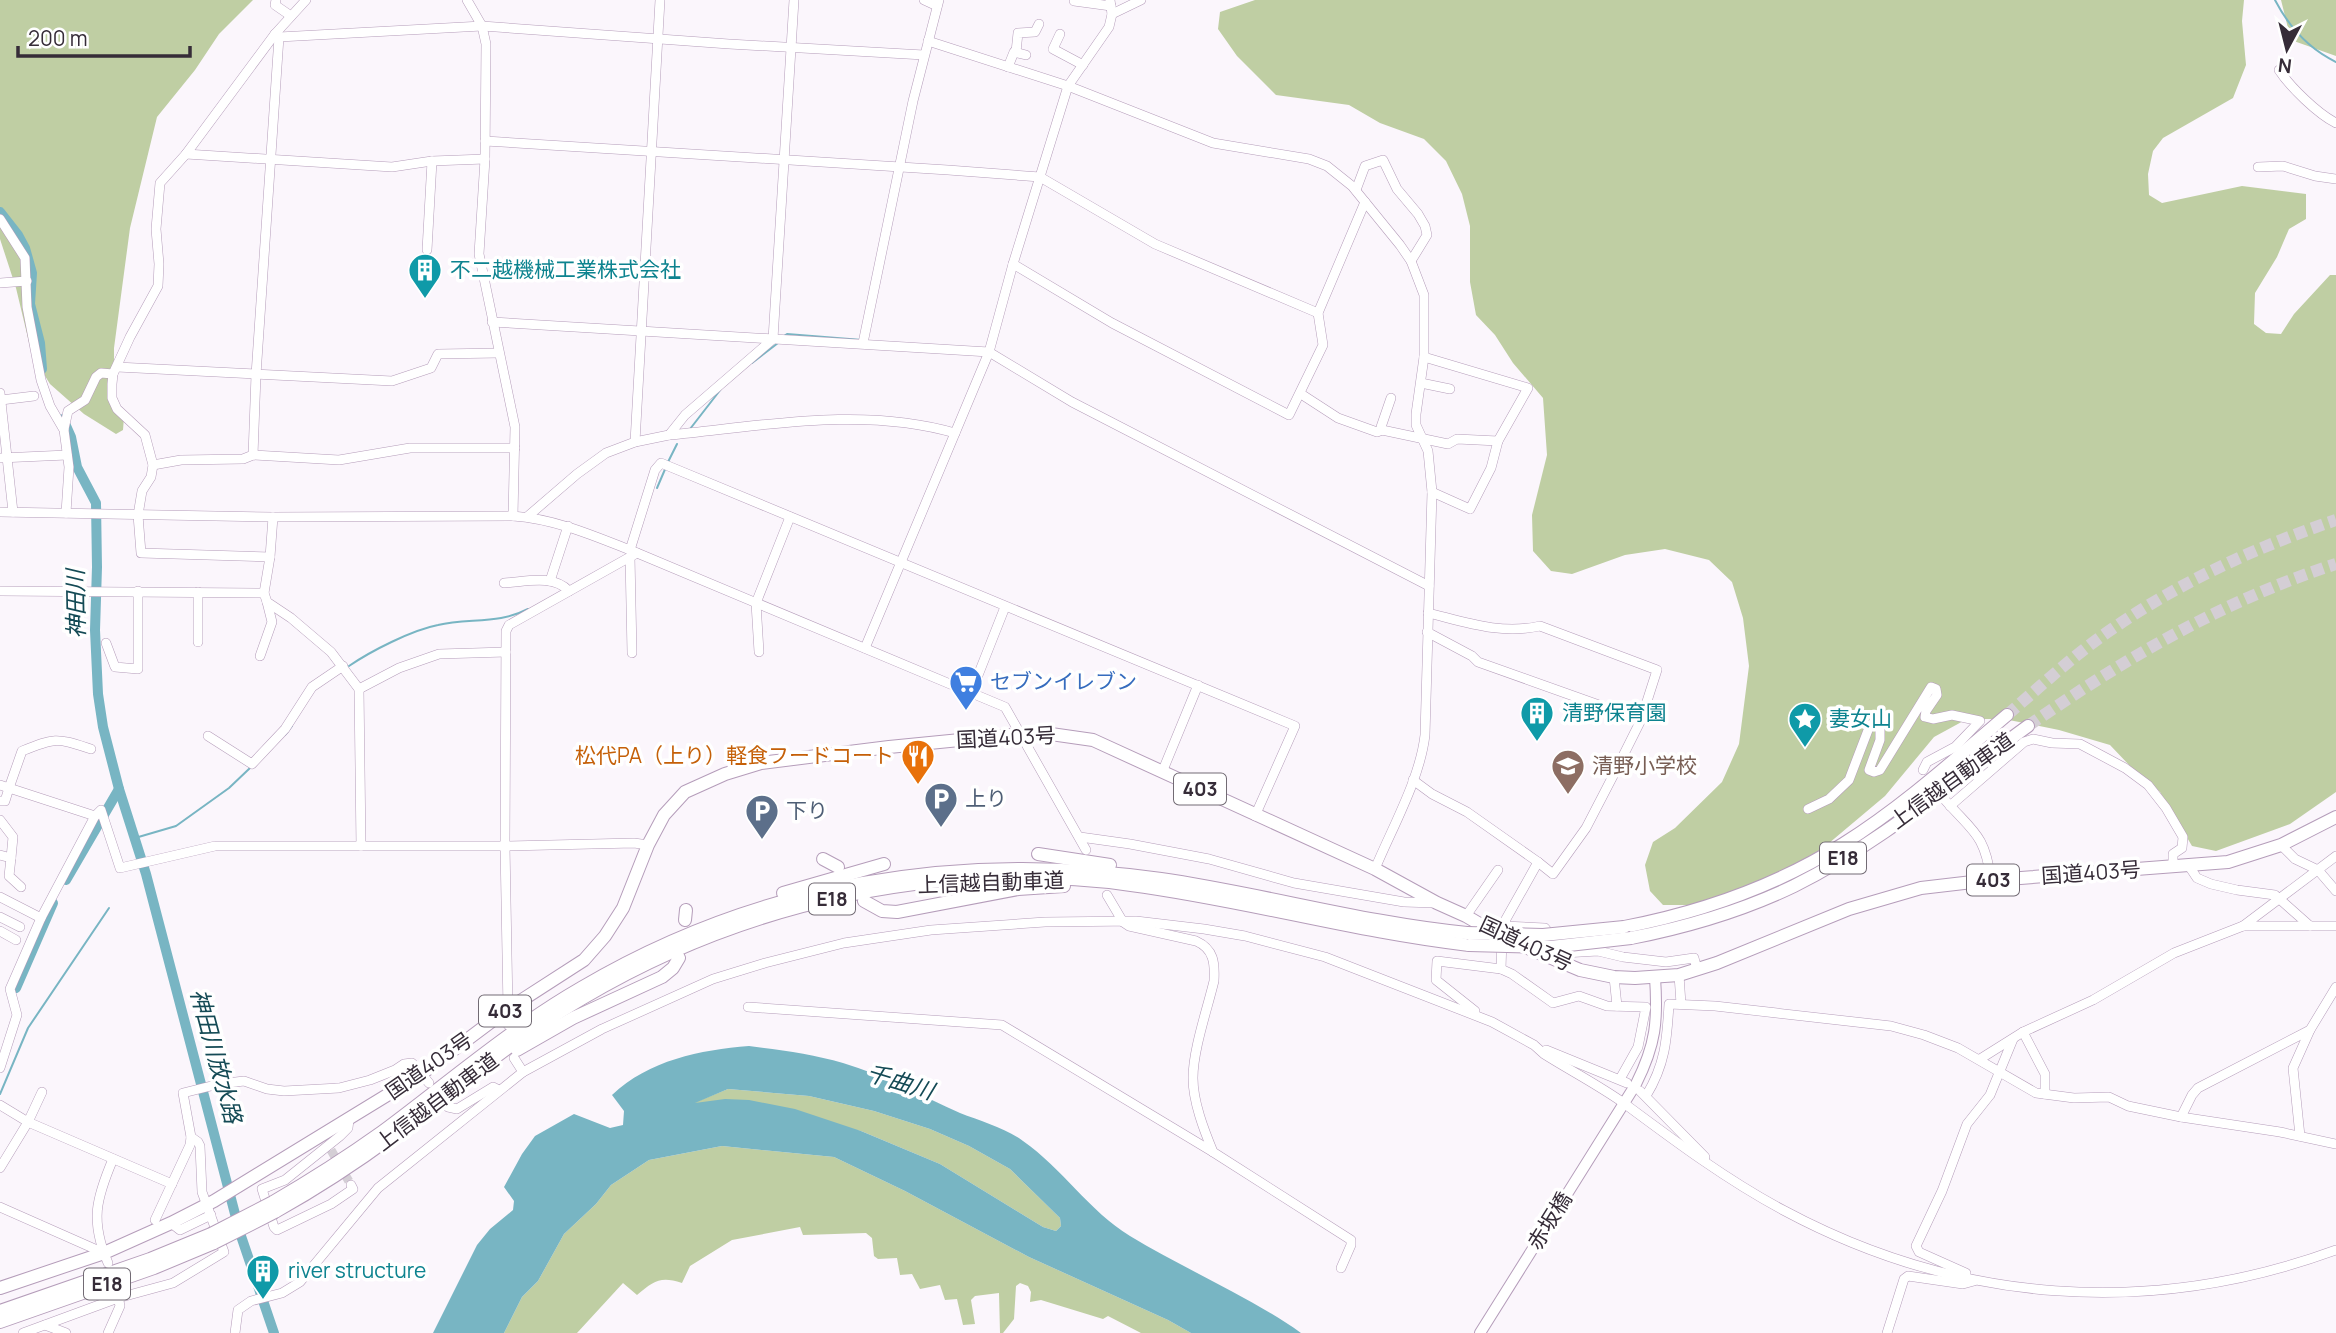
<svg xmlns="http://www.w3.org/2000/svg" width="2336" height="1333" font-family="Manrope,'Noto Sans JP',sans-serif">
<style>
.green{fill:#bfcea3}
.water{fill:#78b5c3;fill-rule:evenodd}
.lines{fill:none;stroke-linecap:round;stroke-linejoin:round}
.stream{stroke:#78b5c3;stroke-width:2}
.river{stroke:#78b5c3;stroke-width:10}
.minor-tunnel{stroke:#d4ced5;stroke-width:9;stroke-dasharray:9 4.5;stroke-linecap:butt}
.highway-tunnel{stroke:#d4ced5;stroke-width:12;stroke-dasharray:12 6;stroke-linecap:butt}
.minor-casing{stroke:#b59dba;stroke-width:10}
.major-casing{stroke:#b59dba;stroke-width:12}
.highway-casing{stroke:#b59dba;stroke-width:14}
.minor{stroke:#fff;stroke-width:9}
.major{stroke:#fff;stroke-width:10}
.highway{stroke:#fff;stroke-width:12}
.highway-bridge-casing{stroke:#b59dba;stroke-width:14;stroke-linecap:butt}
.highway-bridge{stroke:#fff;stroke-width:12}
.labels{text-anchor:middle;stroke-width:7;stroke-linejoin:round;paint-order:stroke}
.shield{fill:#fff;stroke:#726b74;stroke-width:2}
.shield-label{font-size:19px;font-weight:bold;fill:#362c38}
.culture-label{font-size:21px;fill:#0d838f;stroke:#fff;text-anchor:start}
.shop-label{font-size:21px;fill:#366cbe;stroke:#fff;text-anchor:start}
.street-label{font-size:21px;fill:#362c38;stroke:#fff}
.food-label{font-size:21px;fill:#c56008;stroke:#fff;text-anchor:end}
.education-label{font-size:21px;fill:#785e54;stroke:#fff;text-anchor:start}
.service-label{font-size:21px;fill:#4e5e75;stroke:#fff;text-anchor:start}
.water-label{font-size:23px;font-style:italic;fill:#144a55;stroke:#fff}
</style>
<rect width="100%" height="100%" fill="#fbf6fc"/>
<g class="green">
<polygon points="0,0 253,0 219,34 195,70 157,117 130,228 114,348 114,396 124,417 123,430 116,434 84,414 50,384 32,355 16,288 0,239"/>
<polygon points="1255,0 2244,0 2242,21 2246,65 2233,98 2163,138 2153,151 2148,174 2149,195 2162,203 2242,186 2306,194 2306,219 2289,229 2277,257 2255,293 2254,324 2266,333 2281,334 2294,314 2330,275 2336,275 2336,792 2290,824 2216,851 2192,846 2160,792 2130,766 2110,745 2059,730 2004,719 1967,719 1934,737 1885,796 1822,849 1779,873 1735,891 1693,905 1663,905 1650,891 1645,865 1653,842 1675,828 1722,782 1739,744 1749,666 1743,618 1732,582 1709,560 1665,549 1625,555 1572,574 1551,571 1533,551 1532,515 1547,455 1543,398 1513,363 1495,335 1476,315 1470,282 1470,226 1462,194 1446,161 1424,139 1380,123 1349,105 1276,95 1237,56 1218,29 1220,12"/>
<polygon points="2281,0 2336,0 2336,56 2291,40"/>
<polygon points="728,1089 809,1096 874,1111 930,1129 969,1146 1010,1169 1060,1218 1061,1226 1056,1231 1043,1227 940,1164 861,1131 691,1104"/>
<path d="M722,1146L834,1157L905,1191L1029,1257L1168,1320L1191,1333H1141L1108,1316L1103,1319L1041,1300L1030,1302L1031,1292L1028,1286L1020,1283L1016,1286L1014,1319L1003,1333H1000L999,1293L975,1296L971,1300L975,1324L963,1325L957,1299L945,1300L940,1285L920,1289L912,1274L900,1275L897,1258L878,1259L874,1256L872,1238L866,1233L803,1235L800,1227L732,1240L690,1266L682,1283C660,1276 654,1281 637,1295L623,1283L577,1333H504L522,1297L538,1281L564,1234L596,1204L611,1185L649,1160Z"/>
</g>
<path class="water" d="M749,1046C781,1050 813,1054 843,1063C884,1075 922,1096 960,1113C980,1121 1006,1128 1023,1141C1062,1168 1089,1211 1130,1236C1186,1270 1247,1295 1301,1333H1191L1168,1320L1029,1257L905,1191L834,1157L722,1146L649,1160L611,1185L596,1204L564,1234L538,1281L522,1297L504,1333H433L477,1245L490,1229L513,1210L514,1201L504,1187L522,1154L535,1136L574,1114L610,1128L623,1125L624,1111L612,1095C649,1060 700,1050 749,1046ZM728,1089L809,1096L874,1111L930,1129L969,1146L1010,1169L1060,1218L1061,1226L1056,1231L1043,1227L940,1164L861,1131L795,1109L749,1100L725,1099L695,1103Z"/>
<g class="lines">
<g class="stream">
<path d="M2275,0C2289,27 2309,49 2336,62"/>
<polyline points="784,336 787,334 862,340"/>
<polyline points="752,363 778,343"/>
<polyline points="690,429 721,389"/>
<polyline points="668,462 677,444"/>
<polyline points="657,488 666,467"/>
<path d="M349,666C371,651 412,630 438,625C468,618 500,624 528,609"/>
<polyline points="285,735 292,726"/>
<polyline points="135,838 176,826 229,788 250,768"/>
<polyline points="143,878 146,874"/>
<polyline points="0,1094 28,1028 109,908"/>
</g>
<g class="river">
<polyline points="0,212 18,235 25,248 32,273 30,304 40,343 42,369"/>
<polyline points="63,419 71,437 77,467 96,503 97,567 95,630 98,694 103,727 119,789 146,874 240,1233 274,1333"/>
<polyline points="66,880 119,789"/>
<polyline points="16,988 53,903"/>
</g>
<polyline class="minor-tunnel" points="331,1150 351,1185"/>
<g class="highway-tunnel">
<path d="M2007,715C2042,685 2076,653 2115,627C2182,581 2259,546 2336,520"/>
<path d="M2028,726C2124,659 2224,600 2336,564"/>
</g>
<defs>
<g id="minor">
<polyline points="276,0 275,5 291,16"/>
<polyline points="467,0 482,26 486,44 485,159 479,254 515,427 513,516"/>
<polyline points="924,0 937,6"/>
<polyline points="1074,1 1111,6"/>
<polyline points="1112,14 1141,0"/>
<polyline points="275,34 279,37 482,26 729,44 924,55"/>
<polyline points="1060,34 1053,49 1083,65"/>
<path d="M928,41L1068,86L1213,143L1309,159L1327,166L1352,186L1400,245L1411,261L1424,295V357L1416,414V425L1428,451L1432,492L1425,735C1420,779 1392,828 1375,869"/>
<polyline points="1016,52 1018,33 1035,32 1039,24"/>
<polyline points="1008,67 1014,52 1026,55"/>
<path d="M2279,70C2290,87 2318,114 2336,123"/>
<polyline points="485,141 948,170 1040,177 1155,244 1318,313"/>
<polyline points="186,154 392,167 432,161 485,159"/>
<polyline points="2258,167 2283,166 2315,176 2336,179"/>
<polyline points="1356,190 1365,166 1383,160 1397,189 1418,214 1425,226 1427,235 1411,261"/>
<polyline points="0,219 25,258 27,307 41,380 50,406 64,430 69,467 66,513"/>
<polyline points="427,250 432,161"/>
<polyline points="1013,264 1112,323 1289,415 1323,345 1318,313 1365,202"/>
<polyline points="0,283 27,281"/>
<polyline points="492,322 989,352 1072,402 1429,586"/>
<polyline points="863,343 913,101 939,0"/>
<polyline points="1424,357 1528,388 1498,441 1491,468 1470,509 1432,492"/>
<polyline points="117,367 392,381 431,368 438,354 499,353"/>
<polyline points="1421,383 1450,389"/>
<polyline points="0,393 13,512"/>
<polyline points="1301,394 1338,418 1377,432 1382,430 1448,444 1457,439 1498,441"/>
<polyline points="1,400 34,396"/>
<polyline points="64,429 68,411 85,400 96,377 101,373 113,374"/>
<polyline points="1382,430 1381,427 1391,398"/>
<path d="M669,435C762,426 863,406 955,433"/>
<polyline points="635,442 660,0"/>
<polyline points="253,455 256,375 279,37"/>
<polyline points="0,458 67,455"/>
<polyline points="153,465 181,460 243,459 253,455 339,460 410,448 515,448"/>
<path d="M0,512L273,517L513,516C555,519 592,535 630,550L1005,707L1086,850"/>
<polyline points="273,517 270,557 264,593 267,602 291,618 331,652 359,689 361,846"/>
<polyline points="527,517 577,474 606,453 635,442 669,435 685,415 773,339 794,0"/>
<polyline points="630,550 655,470 661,463 1295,726 1255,816"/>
<polyline points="270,557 141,553 138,515 142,491 151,477 153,465 145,435 117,409 112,398 112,384 113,374 130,337 158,286 159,264 156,229 160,183 186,154 275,34 306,0"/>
<polyline points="630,557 632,653"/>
<polyline points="550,581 568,526"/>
<path d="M504,583C525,582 553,574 569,591"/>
<polyline points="0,591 264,593"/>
<path d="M1428,613C1465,622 1501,635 1540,626L1657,670L1641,720L1614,774L1586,828L1553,874L1538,862"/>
<polyline points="1427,632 1472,656 1478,662 1641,720"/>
<polyline points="198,642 198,592"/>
<polyline points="106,643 115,667 138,669 138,591"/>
<polyline points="865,648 989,352 1013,264 1068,86 1109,27 1112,14 1110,0"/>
<polyline points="759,652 756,603 790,517"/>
<polyline points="260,656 272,622 267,602"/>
<polyline points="359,689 399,668 439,654 506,652"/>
<polyline points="971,693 1005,607"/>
<polyline points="208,736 252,764 285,729 312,687 343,666"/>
<polyline points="1163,770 1198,685"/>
<polyline points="1413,780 1432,794 1467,812 1538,862 1506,919 1502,938 1501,969"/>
<path d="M0,785L9,788L22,751C56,737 56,738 91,749"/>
<path d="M1945,800C1973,832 1985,834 1991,880"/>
<polyline points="0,801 5,801 9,788 95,816 101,810 120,868 215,846 505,846 634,843 648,845"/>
<polyline points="1950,806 2024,742 2033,739 2052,743 2080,744 2125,768 2148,785 2166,808 2183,837 2182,848 2173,854 2173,867"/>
<polyline points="1808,809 1829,799 1849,780 1870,725 1875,723 1880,726 1880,740 1869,770 1874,772 1880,770 1931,687 1936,689 1937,695 1926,711 1925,717 1933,719 1952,715 1980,721 1955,747 1927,762 1923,770"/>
<polyline points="0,820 13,837 11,858 0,855"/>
<polyline points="1080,837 1130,844 1209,859 1294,883 1404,902 1435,903"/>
<polyline points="2281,845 2295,859 2318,870 2336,891"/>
<polyline points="11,858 9,876 21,887"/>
<polyline points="2189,866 2197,878 2211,884 2237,890 2275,895 2310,926"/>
<path d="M1107,895L1123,922L1129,926L1196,941C1214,949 1215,963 1214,981C1207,1010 1193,1050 1193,1078C1193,1102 1204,1130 1213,1152L1351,1240V1245L1341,1268"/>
<polyline points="0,897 41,918"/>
<polyline points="1466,916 1498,870"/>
<polyline points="0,917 20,927"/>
<polyline points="1504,926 1545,928 1564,953 1598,951 1623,957 1666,962 1694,958 1697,969"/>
<polyline points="2243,926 2336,926"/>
<polyline points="0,931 16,940"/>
<polyline points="1679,975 1681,1004"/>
<polyline points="1614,977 1617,1006"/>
<polyline points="748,1007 1002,1025 1213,1152"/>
<polyline points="1475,1011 1436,980 1437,961 1501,969 1512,974 1553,1003 1579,996 1607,1006 1646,1007 1638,1047 1620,1079"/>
<polyline points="508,1025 504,1016 508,1009 505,846 506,631 509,625 637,553"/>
<polyline points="2023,1032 2045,1074 2045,1094"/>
<polyline points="1546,1050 1627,1083"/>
<polyline points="514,1058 523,1072"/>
<polyline points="1980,1059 2023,1032 2093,1000 2174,953 2243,926 2336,856"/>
<polyline points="0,1068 17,1015 10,989 41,918 95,816"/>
<polyline points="1640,1091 1705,1157"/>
<path d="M1646,1096C1665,1065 1667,1040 1669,1004L1715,1006L1891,1026L1924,1035L1958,1048L2036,1093L2074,1098L2109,1097L2128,1106L2181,1117L2280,1132L2336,1144"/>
<polyline points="0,1105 28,1122 172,1184"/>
<polyline points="448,1107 457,1109 493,1087 499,1090"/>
<polyline points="2181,1117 2192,1095 2198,1088 2310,1030"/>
<polyline points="349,1120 348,1128 340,1136 285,1180 262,1189 274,1227 277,1230 331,1204 353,1189 351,1185"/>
<polyline points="2300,1136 2293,1068 2310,1030 2336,987"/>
<polyline points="0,1168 28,1122 42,1092"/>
<polyline points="0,1207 104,1253"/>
<polyline points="155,1220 190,1145 191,1137 183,1093 219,1084 244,1081 267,1089 284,1091 339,1088 370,1080 395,1070 404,1064 412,1063 429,1083"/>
<polyline points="171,1223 180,1230 211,1215"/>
<path d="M108,1263C90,1221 96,1199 113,1159"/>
<polyline points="1966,1273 1919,1252 1916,1246 1942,1191 1967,1124 1990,1095 2013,1039"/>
<polyline points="45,1325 66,1333"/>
<polyline points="23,1333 118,1298 173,1283 224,1252 202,1192 200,1146 198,1142 191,1137"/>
<polyline points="108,1333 120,1306 118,1296"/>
<path d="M235,1333L238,1310L251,1301L282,1293L300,1282L378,1188L523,1072L602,1029L713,979L765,963L844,943L931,930L1045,922L1136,921L1204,929L1245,936L1325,957L1492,1022L1534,1045L1544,1054C1571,1071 1600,1086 1625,1104C1676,1142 1727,1180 1783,1210C1958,1304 2150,1318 2336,1250"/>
<polyline points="1887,1333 1904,1279 1908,1276 1963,1284 1974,1281"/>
</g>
<path id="major" d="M1480,1333L1636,1084C1656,1044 1658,1021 1655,977"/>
<g id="highway">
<polyline points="1038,854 1110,865"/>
<polyline points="823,859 838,867"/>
<polyline points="783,893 884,864"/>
<polyline points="864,901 882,911 897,912 1018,889 1064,886"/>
<polyline points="685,920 686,910"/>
<path d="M1624,927C1702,912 1776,886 1843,844C1902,807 1954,760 2007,715"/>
<path d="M1631,938C1687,927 1742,911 1794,886C1879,844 1952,781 2028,726"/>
<polyline points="1523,946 1580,970 1614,977 1635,978 1679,975 1717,963 1849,909 1921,888 1981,881 2228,862 2281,845 2336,817"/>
<polyline points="517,1050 573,1018 662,977 673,968 679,958"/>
<path d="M273,1202C311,1180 347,1157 382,1132C448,1083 510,1029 581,988C759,883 958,850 1161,879C1264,894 1364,923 1467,933"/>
<path d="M275,1212C316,1189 356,1163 394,1135C457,1088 516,1037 583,998C747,901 942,859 1131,885C1245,900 1355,932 1469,945"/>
<polyline points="0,1288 104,1253 171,1223 214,1201 420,1075 508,1009 584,960 605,936 623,908 648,845 664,815 685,792 725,774 761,763 889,747 1020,734 1044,733 1093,740 1375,869 1437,903 1466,916 1500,936"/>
<polyline points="0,1311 150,1259 211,1234"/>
<polyline points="0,1322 154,1268 214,1243"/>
</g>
</defs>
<use href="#minor" class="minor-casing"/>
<use href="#major" class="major-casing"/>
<use href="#highway" class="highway-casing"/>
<use href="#minor" class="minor"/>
<use href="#major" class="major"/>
<use href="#highway" class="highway"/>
<defs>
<g id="highway-bridge">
<polyline points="1467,933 1543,935 1624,927"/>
<polyline points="1469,945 1551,947 1631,938"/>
<polyline points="211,1234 273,1202"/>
<polyline points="214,1243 275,1212"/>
</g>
</defs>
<use href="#highway-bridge" class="highway-bridge-casing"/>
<use href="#highway-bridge" class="highway-bridge"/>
</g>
<defs>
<symbol id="building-pin" viewBox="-11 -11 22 30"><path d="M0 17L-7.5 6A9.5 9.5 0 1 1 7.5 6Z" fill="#0f9aa8" stroke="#fff"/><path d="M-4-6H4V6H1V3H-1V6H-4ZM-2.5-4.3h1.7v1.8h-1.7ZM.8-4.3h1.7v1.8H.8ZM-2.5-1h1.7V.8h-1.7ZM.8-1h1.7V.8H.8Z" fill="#fff"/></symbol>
<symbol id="supermarket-pin" viewBox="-11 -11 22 30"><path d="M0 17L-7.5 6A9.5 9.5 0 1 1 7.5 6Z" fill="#3f7fe0" stroke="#fff"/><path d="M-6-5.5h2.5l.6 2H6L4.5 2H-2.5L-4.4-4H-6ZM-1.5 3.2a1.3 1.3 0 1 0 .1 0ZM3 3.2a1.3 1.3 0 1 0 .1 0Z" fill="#fff"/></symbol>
<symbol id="sight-pin" viewBox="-11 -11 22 30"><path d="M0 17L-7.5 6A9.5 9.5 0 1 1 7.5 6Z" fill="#0f9aa8" stroke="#fff"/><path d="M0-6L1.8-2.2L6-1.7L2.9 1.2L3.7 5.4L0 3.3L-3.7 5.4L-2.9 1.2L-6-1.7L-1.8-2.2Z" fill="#fff"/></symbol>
<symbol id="restaurant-pin" viewBox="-11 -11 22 30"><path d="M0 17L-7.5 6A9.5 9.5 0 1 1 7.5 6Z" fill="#e8710a" stroke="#fff"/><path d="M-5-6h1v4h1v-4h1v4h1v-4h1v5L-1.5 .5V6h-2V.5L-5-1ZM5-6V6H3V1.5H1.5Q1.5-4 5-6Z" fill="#fff"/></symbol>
<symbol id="school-pin" viewBox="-11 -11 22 30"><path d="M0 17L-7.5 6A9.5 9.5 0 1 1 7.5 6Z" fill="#8d6e63" stroke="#fff"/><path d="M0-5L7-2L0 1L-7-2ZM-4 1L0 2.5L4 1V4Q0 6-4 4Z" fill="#fff"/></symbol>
<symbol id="parking-pin" viewBox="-11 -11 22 30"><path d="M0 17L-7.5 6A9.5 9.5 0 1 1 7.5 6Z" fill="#5c6f8a" stroke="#fff"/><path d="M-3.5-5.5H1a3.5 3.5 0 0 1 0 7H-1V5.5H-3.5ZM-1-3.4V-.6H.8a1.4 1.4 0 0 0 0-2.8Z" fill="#fff"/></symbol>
</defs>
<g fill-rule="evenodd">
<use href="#building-pin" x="406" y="251" width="38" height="52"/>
<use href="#supermarket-pin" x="947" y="663" width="38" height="52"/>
<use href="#building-pin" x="1518" y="694" width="38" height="52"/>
<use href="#sight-pin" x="1786" y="700" width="38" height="52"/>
<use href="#restaurant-pin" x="899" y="737" width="38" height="52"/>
<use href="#school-pin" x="1549" y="747" width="38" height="52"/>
<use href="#parking-pin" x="922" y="780" width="38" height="52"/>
<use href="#parking-pin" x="743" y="792" width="38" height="52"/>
<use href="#building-pin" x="244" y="1252" width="38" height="52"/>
</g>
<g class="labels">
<g class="shield">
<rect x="1174" y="773.5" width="52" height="31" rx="5"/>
<rect x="1820" y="842.5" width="46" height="31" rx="5"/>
<rect x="1967" y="864.5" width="52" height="31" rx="5"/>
<rect x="809" y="883.5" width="46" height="31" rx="5"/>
<rect x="479" y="995.5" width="52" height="31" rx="5"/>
<rect x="84" y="1268.5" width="46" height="31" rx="5"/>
</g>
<g class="shield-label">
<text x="1200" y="796">403</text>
<text x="1843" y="865">E18</text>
<text x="1993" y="887">403</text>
<text x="832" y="906">E18</text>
<text x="505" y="1018">403</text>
<text x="107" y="1291">E18</text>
</g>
<g class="culture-label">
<text x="450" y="277">不二越機械工業株式会社</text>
<text x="1562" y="720">清野保育園</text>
<text x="1829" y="726">妻女山</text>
<text x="288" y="1278">river structure</text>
</g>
<g class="shop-label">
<text x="990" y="689">セブンイレブン</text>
</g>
<g class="street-label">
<text transform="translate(1006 738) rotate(-3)" y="7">国道403号</text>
<text transform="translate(1952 781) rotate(-36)" y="7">上信越自動車道</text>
<text transform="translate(2091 873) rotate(-4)" y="7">国道403号</text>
<text transform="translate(991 883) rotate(-2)" y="7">上信越自動車道</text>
<text transform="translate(1526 944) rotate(25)" y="7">国道403号</text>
<text transform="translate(429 1066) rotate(-35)" y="7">国道403号</text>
<text transform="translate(437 1102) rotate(-37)" y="7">上信越自動車道</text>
<text transform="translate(1550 1221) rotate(-58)" y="7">赤坂橋</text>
</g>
<g class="food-label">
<text x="894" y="763">松代PA（上り）軽食フードコート</text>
</g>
<g class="education-label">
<text x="1592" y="773">清野小学校</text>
</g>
<g class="service-label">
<text x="965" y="806">上り</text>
<text x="786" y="818">下り</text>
</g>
<g class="water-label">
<text transform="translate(76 604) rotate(-91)" y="8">神田川</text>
<text transform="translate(216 1056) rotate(75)" y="8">神田川放水路</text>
<text transform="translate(900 1082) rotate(17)" y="8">千曲川</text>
</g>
</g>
<g transform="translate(2287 49) rotate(187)" stroke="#ffffff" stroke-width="5" paint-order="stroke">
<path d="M0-5L12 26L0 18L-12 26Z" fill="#362c38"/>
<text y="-10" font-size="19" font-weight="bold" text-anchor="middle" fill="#362c38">N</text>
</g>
<path d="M18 46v10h172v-10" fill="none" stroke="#362c38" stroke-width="3.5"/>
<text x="28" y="46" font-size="21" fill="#362c38" stroke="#ffffff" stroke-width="5" paint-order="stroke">200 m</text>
</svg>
